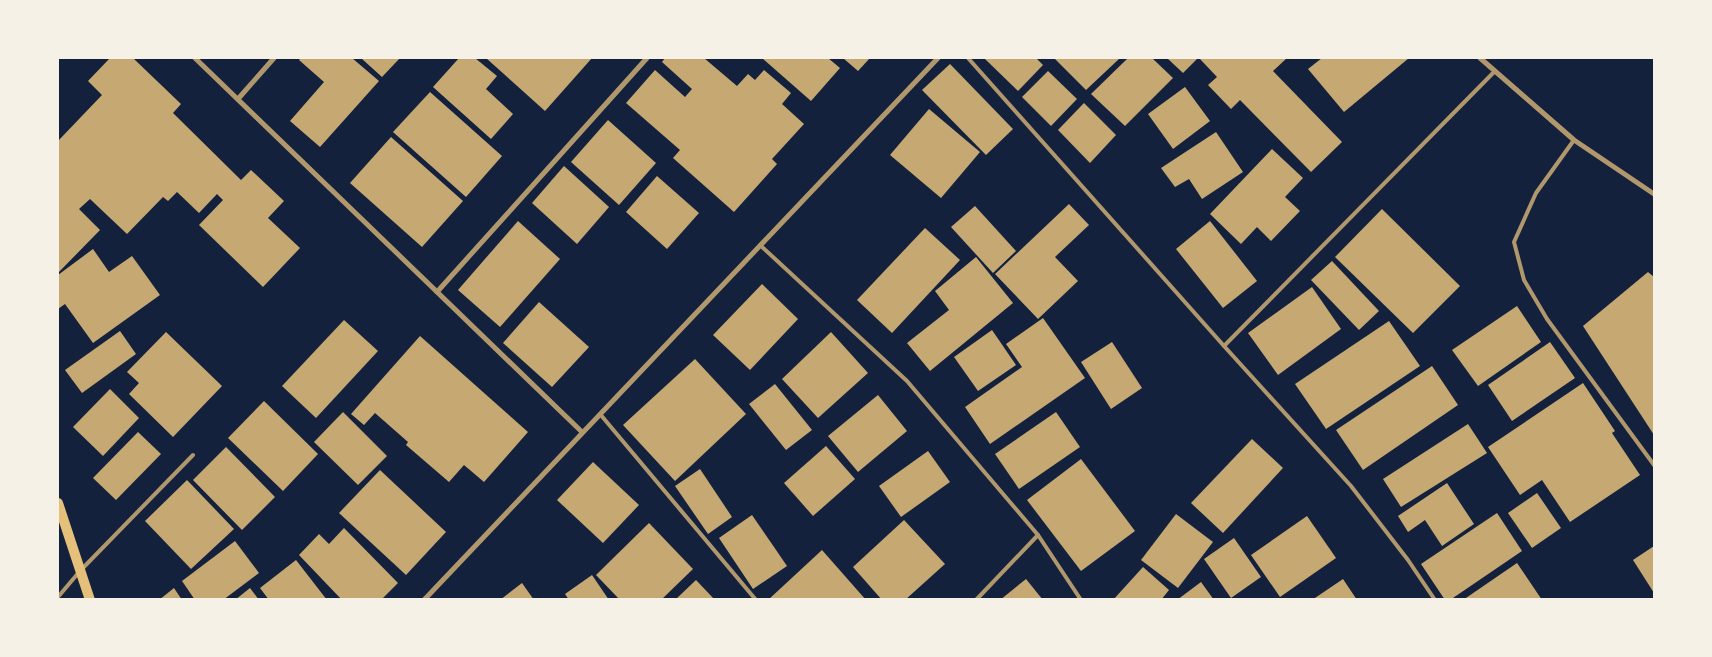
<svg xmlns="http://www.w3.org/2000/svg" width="1712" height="657" font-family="'PT Sans Narrow',sans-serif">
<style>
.building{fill:#c6a872}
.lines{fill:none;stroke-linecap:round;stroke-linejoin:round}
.service{stroke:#b1986c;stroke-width:4}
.minor{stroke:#b1986c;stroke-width:5}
.secondary{stroke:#e5c07b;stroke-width:10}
</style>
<rect width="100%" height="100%" fill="#14213d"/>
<g class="building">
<polygon points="110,58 133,58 181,104 173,113 241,180 251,170 284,201 268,218 300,248 263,287 199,225 223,200 217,194 199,213 177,192 168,201 163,197 127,234 90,199 79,209 100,230 58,273 58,141 102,95 88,81"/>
<polygon points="301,58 352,58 379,81 320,147 290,121 324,82 299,60"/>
<polygon points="361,58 400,58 382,77"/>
<polygon points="459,58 475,58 497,76 486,89 513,114 491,139 433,87"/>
<polygon points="486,58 592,58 545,111"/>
<polygon points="665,58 704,58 737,86 748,74 755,80 764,70 791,93 782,104 804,124 772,159 777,164 734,212 673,158 680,150 626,103 655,70 685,97 692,89 662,62"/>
<polygon points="762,58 828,58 840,68 811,101"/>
<polygon points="843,58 870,58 858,71"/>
<polygon points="984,58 1036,58 1043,65 1018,91"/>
<polygon points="1054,58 1120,58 1086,90"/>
<polygon points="1128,58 1152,58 1173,78 1125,126 1091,94"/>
<polygon points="1167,58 1198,58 1183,73"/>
<polygon points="1202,58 1287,58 1273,71 1342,142 1311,172 1240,100 1231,109 1208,85 1217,77 1200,59"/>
<polygon points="1322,58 1409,58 1344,112 1308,69"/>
<polygon points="950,64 1013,129 986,155 922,90"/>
<polygon points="1048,71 1077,99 1051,126 1022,97"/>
<polygon points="1185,87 1210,121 1173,149 1148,114"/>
<polygon points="430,92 502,156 466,197 393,132"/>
<polygon points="1084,103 1116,135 1090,163 1058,130"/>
<polygon points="929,109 980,152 941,198 890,155"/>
<polygon points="608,120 656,163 619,205 571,162"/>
<polygon points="1216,132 1243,172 1202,199 1189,179 1175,187 1161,168"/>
<polygon points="391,137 463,201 422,247 350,183"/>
<polygon points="1272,149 1303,178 1285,197 1300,211 1271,241 1257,227 1241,244 1210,214"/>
<polygon points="564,166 609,207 577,244 532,203"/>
<polygon points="657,176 699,213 667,249 626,212"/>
<polygon points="1069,204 1089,225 1055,257 1078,281 1038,319 995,274"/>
<polygon points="975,206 1016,251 993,273 951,227"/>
<polygon points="1382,209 1460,286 1413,333 1335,257"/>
<polygon points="518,221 560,259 500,327 458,290"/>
<polygon points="1210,221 1257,281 1223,308 1176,249"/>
<polygon points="925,228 960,260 892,333 857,300"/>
<polygon points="93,249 109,272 132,256 160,295 93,343 65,304 58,309 58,275"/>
<polygon points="976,257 1013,303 930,371 907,343 949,310 935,291"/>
<polygon points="1332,261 1379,311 1359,330 1311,280"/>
<polygon points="1648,272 1654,277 1654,435 1583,326"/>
<polygon points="762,284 798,319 750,370 713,335"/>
<polygon points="1312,287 1341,329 1278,375 1248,333"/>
<polygon points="539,302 589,347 552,387 503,343"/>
<polygon points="1517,306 1541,342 1478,386 1452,350"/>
<polygon points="1043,318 1085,378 990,444 965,407 1022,367 1006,344"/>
<polygon points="344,320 378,351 316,418 282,386"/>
<polygon points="1389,321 1420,366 1326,429 1295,384"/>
<polygon points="992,330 1016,365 978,391 954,357"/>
<polygon points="120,331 136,354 82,393 65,370"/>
<polygon points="166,332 222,386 173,437 129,394 139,383 127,372"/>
<polygon points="831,332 868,373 818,418 782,379"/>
<polygon points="420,336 528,432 484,482 464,465 449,482 406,445 408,442 375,413 364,425 351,414"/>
<polygon points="1112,342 1142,388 1111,409 1081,362"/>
<polygon points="1550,342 1575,378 1512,421 1488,385"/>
<polygon points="695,359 746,414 675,481 623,425"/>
<polygon points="1432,366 1458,405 1363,470 1336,430"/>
<polygon points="1583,383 1615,431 1612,433 1640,475 1570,522 1542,480 1520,495 1488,447"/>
<polygon points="775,384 812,430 786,450 749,404"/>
<polygon points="110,389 139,418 103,456 73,427"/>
<polygon points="878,395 907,431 858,472 828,436"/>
<polygon points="264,401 318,454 283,491 228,438"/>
<polygon points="343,412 387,456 358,485 314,442"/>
<polygon points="1056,412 1080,447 1019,489 995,454"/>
<polygon points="1468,424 1487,453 1401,507 1383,479"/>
<polygon points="138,432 161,454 116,500 93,478"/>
<polygon points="1252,439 1283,468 1223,533 1191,503"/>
<polygon points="826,446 855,479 813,516 784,483"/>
<polygon points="226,447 275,497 242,530 193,480"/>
<polygon points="928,451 950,482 901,517 879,486"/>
<polygon points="1081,459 1135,531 1081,571 1027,500"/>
<polygon points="593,462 639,505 603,543 557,500"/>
<polygon points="700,469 732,517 708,534 675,486"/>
<polygon points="380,470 446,532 406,575 339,513"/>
<polygon points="187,480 234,529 191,569 145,521"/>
<polygon points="1447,483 1474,524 1442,546 1425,520 1408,532 1398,516"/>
<polygon points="1537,493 1561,528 1532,548 1508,513"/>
<polygon points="1497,513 1522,551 1450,600 1445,600 1421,564"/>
<polygon points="1176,514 1213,542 1178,588 1141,560"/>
<polygon points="752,515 787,566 753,589 719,538"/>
<polygon points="1307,516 1336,558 1280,597 1251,555"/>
<polygon points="904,520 945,564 905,600 882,600 853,567"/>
<polygon points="649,523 693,569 661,600 620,600 596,575"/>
<polygon points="344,528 398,583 381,600 342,600 299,555 319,534 329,544"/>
<polygon points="1234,538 1261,577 1231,598 1204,559"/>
<polygon points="235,541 259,573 223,600 195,600 182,581"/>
<polygon points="1654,546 1654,593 1633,560"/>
<polygon points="822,550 866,600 768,600"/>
<polygon points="296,560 327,600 269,600 260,588"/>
<polygon points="1517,563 1542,600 1463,600"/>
<polygon points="1143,567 1169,590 1161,600 1113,600"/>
<polygon points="592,575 609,600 569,600 565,594"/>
<polygon points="1026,579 1043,600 1000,600"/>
<polygon points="1343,579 1357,600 1312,600"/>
<polygon points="696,580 715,600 675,600"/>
<polygon points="1201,582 1214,600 1177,600"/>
<polygon points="522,583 534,600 500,600"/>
<polygon points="174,588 182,600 159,600"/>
<polygon points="250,588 259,600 235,600"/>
</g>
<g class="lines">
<g class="service">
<polyline points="968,58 1224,346 1351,486 1408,560 1435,600"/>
<polyline points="1574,140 1536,193 1514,242 1524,280 1547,319 1654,465"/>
<polyline points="760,245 907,381 1038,535 1081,600"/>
<polyline points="1224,346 1495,71"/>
<polyline points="600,414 756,600"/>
<polyline points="58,597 80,571 193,455"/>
<polyline points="976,600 1038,535"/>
</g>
<g class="minor">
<polyline points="195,58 582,432"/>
<polyline points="1480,58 1574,140 1654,194"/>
<polyline points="238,99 274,58"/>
<polyline points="437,292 647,58"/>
<polyline points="424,600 938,58"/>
</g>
<polyline class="secondary" points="58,503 90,600"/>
</g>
<rect width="1712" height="657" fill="none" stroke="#f6f1e7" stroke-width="118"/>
</svg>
